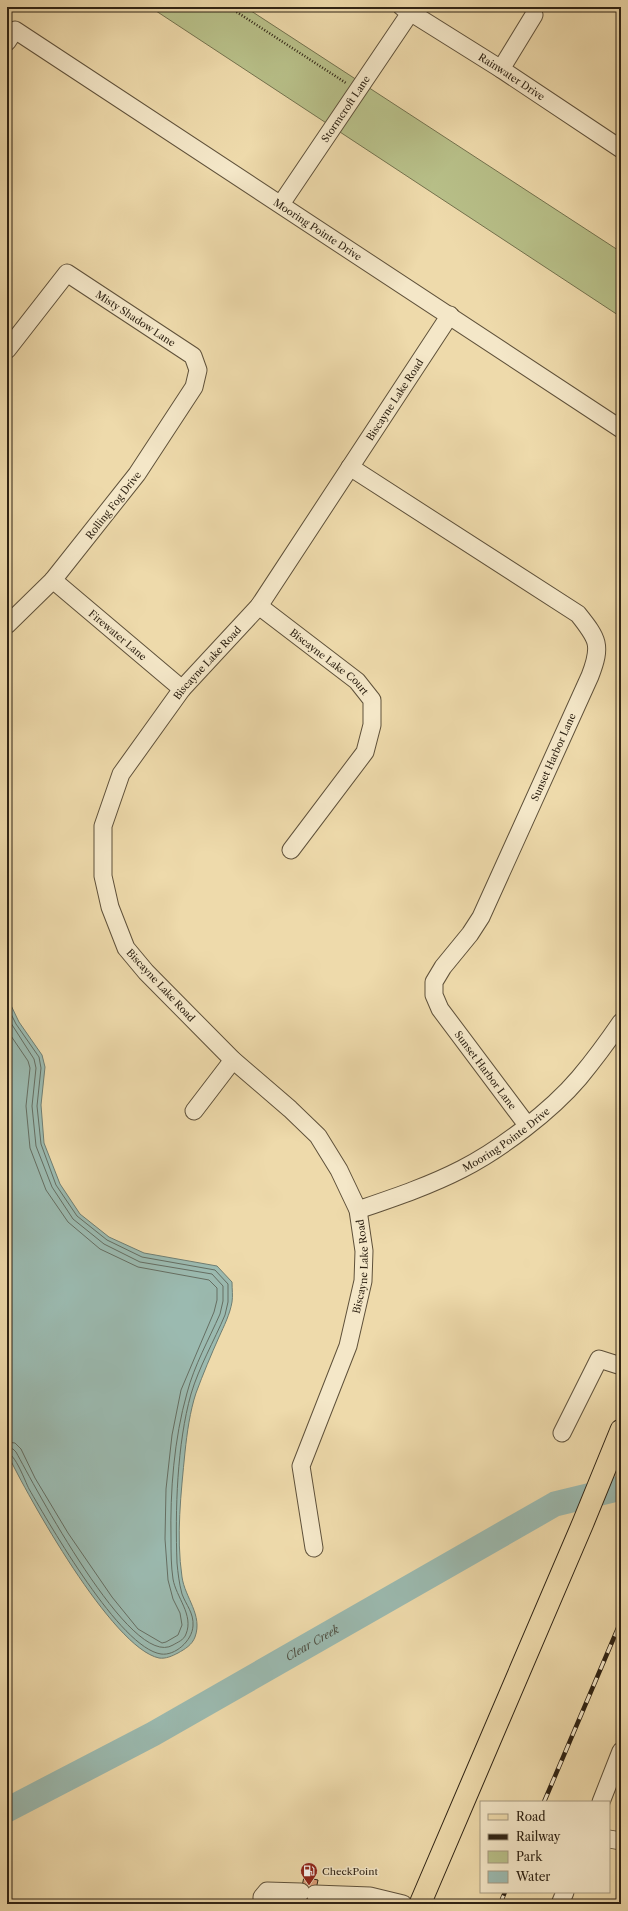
<svg xmlns="http://www.w3.org/2000/svg" width="628" height="1911" font-family="'Libre Caslon Text',serif">
<style>
.green{fill:#b8c089;stroke:#74724e}
.water{fill:#9bbab0;stroke:#707e72}
.lines{fill:none;stroke-linecap:round;stroke-linejoin:round}
.shore{stroke:#656e62;stroke-width:1}
.river{stroke:#9bbab0;stroke-width:25}
.building{fill:#dc9e79;stroke:#2f2314}
.minor-casing{stroke:#5f513a;stroke-width:19}
.major-casing{stroke:#2f2314;stroke-width:23}
.path{stroke:#2f2314;stroke-width:2.5;stroke-dasharray:1 2;stroke-linecap:butt}
.minor{stroke:#f4e7c8;stroke-width:17}
.major{stroke:#eedaab;stroke-width:21}
.rail-casing{stroke:#2f2314;stroke-width:4.5}
.rail{stroke:#f4e7c8;stroke-width:3;stroke-dasharray:9;stroke-linecap:butt}
.labels{text-anchor:middle;stroke-width:3;stroke-linejoin:round;paint-order:stroke}
.street-label{font-size:10px;fill:#2f2314;stroke:#f4e7c8}
.poi-label{font-size:10px;fill:#2f2314;stroke:#f4e7c8;text-anchor:start}
.water-label{font-size:11px;font-style:italic;fill:#4f5043;stroke:#f4e7c8}
</style>
<rect width="100%" height="100%" fill="#eedaab"/>
<filter id="stains"><feTurbulence type="fractalNoise" baseFrequency=".005" numOctaves="4"/><feColorMatrix values="0 0 0 0 .2 0 0 0 0 .09 0 0 0 0 .02 0 0 0 .5 -.17"/></filter>
<radialGradient id="worn" r=".72"><stop offset=".6" stop-color="#630" stop-opacity="0"/><stop offset="1" stop-color="#630" stop-opacity=".3"/></radialGradient>
<polygon class="green" points="150,7 245,7 621,252 621,317"/>
<path class="water" d="M7,997L19,1022L42,1055L45,1067L41,1105L44,1143L60,1184L80,1214L109,1237L144,1253L217,1266L232,1282C232,1289 233,1296 232,1302C230,1314 224,1326 219,1337C211,1355 203,1374 196,1393C190,1411 187,1433 185,1452C181,1493 176,1536 182,1577C185,1598 203,1615 195,1637C192,1645 185,1649 178,1653C172,1656 166,1659 159,1658C112,1648 28,1497 7,1453Z"/>
<g class="lines">
<g class="shore">
<path d="M7,1006L16,1024L39,1057L41,1068L37,1106L41,1144L56,1185L77,1216L107,1240L142,1257L215,1270L228,1284V1302L225,1315C214,1341 199,1367 191,1394C177,1444 175,1510 177,1563C178,1573 179,1583 182,1594C186,1605 194,1613 193,1626C192,1641 175,1656 161,1654C120,1648 50,1525 29,1489C25,1481 15,1453 7,1453"/>
<path d="M7,1017L34,1059L36,1068L32,1106L36,1146L52,1187L73,1219L104,1244L140,1262L212,1274L223,1286V1301L220,1314C209,1339 194,1366 187,1393C174,1439 170,1491 171,1539C171,1552 171,1566 173,1579C176,1597 194,1615 186,1634C184,1640 178,1642 173,1645C131,1671 33,1483 16,1452L13,1449L7,1448"/>
<polyline points="7,1030 28,1061 30,1068 26,1106 30,1148 46,1190 68,1222 100,1249 138,1267 209,1280 217,1288 217,1300 214,1312 181,1390 172,1435 166,1489 165,1539 168,1580 173,1599 180,1613 182,1625 178,1635 166,1642 162,1643 138,1629 112,1597 68,1533 35,1478 21,1449 15,1443 7,1442"/>
</g>
<path class="river" id="s1" d="M7,1810L153,1734L555,1504L621,1488"/>
</g>
<polygon class="building" points="304,1877 318,1880 313,1904 298,1904"/>
<g class="lines">
<defs>
<g id="minor">
<path id="s2" d="M402,7L501,69L621,149"/>
<path id="s3" d="M7,42L15,30L621,429"/>
<polyline points="501,69 534,15"/>
<path id="s4" d="M281,204L410,13"/>
<path id="s5" d="M7,350L67,273L193,356L198,370L194,387L137,474L53,580L7,625"/>
<path id="s6" d="M350,467L578,614C598,639 602,645 590,676L481,917L470,934L443,967L434,982V995L440,1009L527,1125"/>
<path id="s7" d="M53,580L182,689"/>
<path id="s8" d="M259,606L357,681L372,700V725L365,752L291,850"/>
<polyline points="194,1111 233,1060"/>
<path id="s9" d="M358,1210C393,1198 429,1186 462,1169C501,1149 551,1111 579,1078C594,1060 608,1041 621,1022"/>
<polyline points="562,1433 599,1359 621,1366"/>
<path id="s10" d="M314,1548L301,1466L348,1346L363,1281L364,1251L358,1210L339,1170L318,1136L290,1109L233,1060L146,972L126,948L110,907L103,876V826L121,774L182,689L259,606L450,315"/>
<polyline points="601,1802 621,1751"/>
<polyline points="609,1839 621,1841"/>
<polyline points="315,1894 370,1896 403,1904"/>
<polyline points="262,1904 262,1897 267,1891 301,1892"/>
<polyline points="560,1904 565,1892"/>
</g>
<polyline id="major" points="420,1904 583,1523 621,1430"/>
</defs>
<use href="#minor" class="minor-casing"/>
<use href="#major" class="major-casing"/>
<polyline class="path" points="229,7 346,83"/>
<use href="#minor" class="minor"/>
<use href="#major" class="major"/>
<defs>
<g id="rail">
<polyline points="544,1802 621,1621"/>
<polyline points="500,1904 505,1892"/>
</g>
</defs>
<use href="#rail" class="rail-casing"/>
<use href="#rail" class="rail"/>
</g>
<defs>
<symbol id="fuel-pin" viewBox="-11 -11 22 30"><path d="M0 17L-7.5 6A9.5 9.5 0 1 1 7.5 6Z" fill="#8f2418" stroke="#f4e7c8"/><path d="M-5.5-6h7V0h2V4h1.3V-2.5L3-4.5l.8-.8L6-3V5H2.5V1h-1V6h-7ZM-4.2-4.7v3.2H.2V-4.7Z" fill="#fff"/></symbol>
</defs>
<g fill-rule="evenodd">
<use href="#fuel-pin" x="299" y="1861" width="20" height="27"/>
</g>
<g class="labels">
<g class="street-label">
<text dy="4" stroke="none"><textPath href="#s2" startOffset="130">Rainwater Drive</textPath></text>
<text dy="4" stroke="none"><textPath href="#s4" startOffset="115">Stormcroft Lane</textPath></text>
<text dy="4" stroke="none"><textPath href="#s3" startOffset="377">Mooring Pointe Drive</textPath></text>
<text dy="4" stroke="none"><textPath href="#s5" startOffset="180">Misty Shadow Lane</textPath></text>
<text dy="4" stroke="none"><textPath href="#s10" startOffset="1349">Biscayne Lake Road</textPath></text>
<text transform="translate(113 505) rotate(-52)" y="4">Rolling Fog Drive</text>
<text dy="4" stroke="none"><textPath href="#s7" startOffset="85">Firewater Lane</textPath></text>
<text dy="4" stroke="none"><textPath href="#s8" startOffset="90">Biscayne Lake Court</textPath></text>
<text dy="4" stroke="none"><textPath href="#s10" startOffset="1025">Biscayne Lake Road</textPath></text>
<text transform="translate(553 757) rotate(-66)" y="4">Sunset Harbor Lane</text>
<text transform="translate(161 985) rotate(47)" y="4">Biscayne Lake Road</text>
<text dy="4" stroke="none"><textPath href="#s6" startOffset="789">Sunset Harbor Lane</textPath></text>
<text dy="4" stroke="none"><textPath href="#s9" startOffset="165">Mooring Pointe Drive</textPath></text>
<text dy="4" stroke="none"><textPath href="#s10" startOffset="293">Biscayne Lake Road</textPath></text>
</g>
<g class="poi-label">
<text x="322" y="1875">CheckPoint</text>
</g>
<g class="water-label">
<text dy="4" stroke="none"><textPath href="#s1" startOffset="348">Clear Creek</textPath></text>
</g>
</g>
<rect width="628" height="1911" fill="none" stroke="#eedaab" stroke-width="24"/>
<rect x="8" y="8" width="612" height="1895" fill="none" stroke="#2f2314" stroke-width="2"/>
<rect x="12" y="12" width="604" height="1887" fill="none" stroke="#2f2314"/>
<rect x="480" y="1801" width="130" height="92" fill="#f4e7c8" stroke="#a59980"/>
<rect x="488" y="1814" width="20" height="6" fill="#eedaab" stroke="#a59980"/>
<text x="516" y="1821" font-size="12" fill="#2f2314">Road</text>
<rect x="488" y="1834" width="20" height="6" fill="#2f2314" stroke="#a59980"/>
<text x="516" y="1841" font-size="12" fill="#2f2314">Railway</text>
<rect x="488" y="1851" width="20" height="12" fill="#b8c089" stroke="#a59980"/>
<text x="516" y="1861" font-size="12" fill="#2f2314">Park</text>
<rect x="488" y="1871" width="20" height="12" fill="#9bbab0" stroke="#a59980"/>
<text x="516" y="1881" font-size="12" fill="#2f2314">Water</text>
<rect width="100%" height="100%" filter="url(#stains)"/>
<rect width="100%" height="100%" fill="url(#worn)"/>
</svg>
